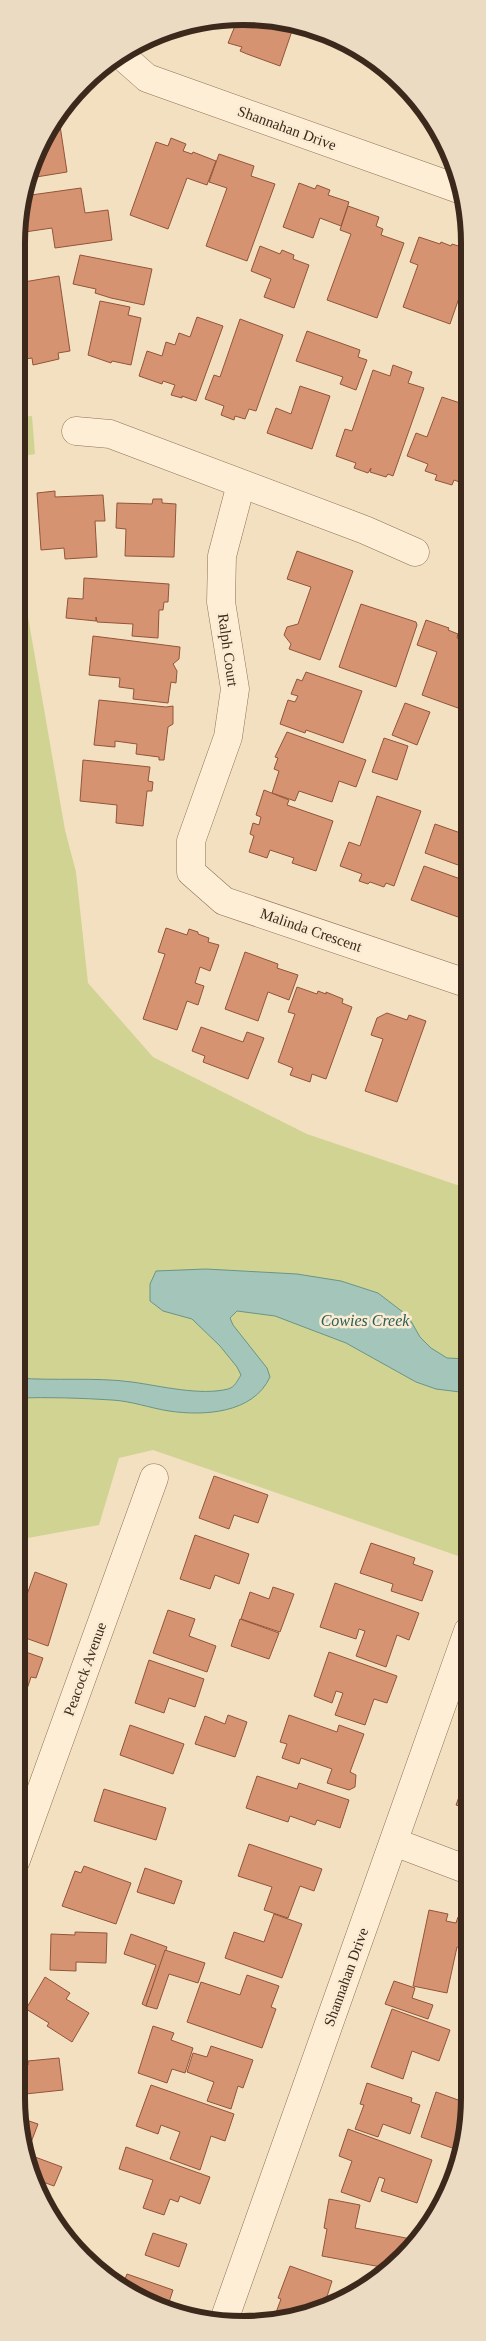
<svg xmlns="http://www.w3.org/2000/svg" width="486" height="2341" font-family="Georgia,serif">
<style>
.park{fill:#d1d393}
.water{fill:#a4c5b9;stroke:#699586}
.building{fill:#d69372;stroke:#925539}
.lines{fill:none;stroke-linecap:round;stroke-linejoin:round}
.street-casing{stroke:#8f7056;stroke-width:29}
.street{stroke:#fdeed5;stroke-width:28}
.labels{text-anchor:middle;stroke-width:5;stroke-linejoin:round;paint-order:stroke}
.street-label{font-size:15px;fill:#3d291c;stroke:#faebd2}
.water-label{font-size:16px;font-style:italic;fill:#295f57;stroke:#faebd2}
.rim{fill:none;stroke:#3d291c;stroke-width:6}
</style>
<rect width="100%" height="100%" fill="#f3e0c1"/>
<g class="park">
<polygon points="32,416 35,454 18,457 18,417"/>
<polygon points="18,559 65,830 76,872 88,983 153,1057 307,1134 469,1189 465,1223 464,1558 153,1450 119,1458 99,1525 17,1540"/>
</g>
<path class="water" d="M206,1269L297,1274L341,1281L378,1293L408,1316L420,1337L431,1348L447,1358L468,1359V1393L436,1389L416,1382L346,1343L275,1316L237,1311L230,1318L233,1325L267,1368L270,1377C253,1414 203,1416 169,1411C150,1408 131,1401 112,1400C81,1398 48,1397 17,1398V1378C55,1381 95,1377 132,1382C161,1386 200,1396 228,1389C235,1387 237,1381 241,1375L237,1367L220,1346L192,1319L163,1311L150,1301V1284L156,1271Z"/>
<g class="building">
<polygon points="272,18 294,25 280,66 247,54 240,51 242,47 228,43 237,21 245,20 261,26 263,19"/>
<polygon points="59,119 67,172 30,178 46,130 55,120"/>
<polygon points="171,138 186,144 183,151 192,154 193,152 216,161 207,185 187,178 168,229 130,215 156,142 168,146"/>
<polygon points="219,154 254,166 251,176 275,184 247,261 206,246 227,188 209,182"/>
<polygon points="299,183 315,189 317,185 330,190 328,195 349,202 341,226 320,218 313,238 283,227"/>
<polygon points="81,188 85,213 108,210 112,240 55,248 52,228 18,233 18,214 24,196"/>
<polygon points="348,206 379,217 376,226 383,229 381,235 404,243 377,318 327,300 351,234 340,230"/>
<polygon points="419,237 440,244 441,242 451,246 452,244 465,248 464,250 469,252 469,269 450,324 403,307 418,265 410,262"/>
<polygon points="260,246 280,254 282,250 294,255 293,259 309,265 294,308 264,297 271,279 251,271"/>
<polygon points="80,255 152,269 144,305 111,298 95,293 96,289 73,284"/>
<polygon points="59,276 70,351 58,353 59,359 33,365 32,358 18,360 18,332 21,332 18,314 18,283"/>
<polygon points="100,301 130,307 128,315 141,318 131,365 112,361 111,363 88,355"/>
<polygon points="197,317 223,326 196,401 182,396 182,398 171,395 175,385 163,381 162,384 139,376 147,351 162,356 166,342 175,345 179,333 190,337"/>
<polygon points="240,319 283,335 256,411 249,409 245,419 235,416 234,420 221,415 224,406 205,399 214,375 220,377"/>
<polygon points="307,331 360,350 358,357 367,360 356,390 340,384 343,377 296,361"/>
<polygon points="393,365 412,372 408,383 424,388 393,476 388,474 386,477 370,472 371,468 368,473 354,468 356,463 336,456 345,429 352,431 373,370 390,376"/>
<polygon points="300,386 330,396 312,449 267,433 276,408 291,414"/>
<polygon points="442,397 469,406 469,472 465,484 454,480 452,485 435,480 437,475 425,471 428,464 407,456 416,433 427,437"/>
<polygon points="55,491 55,497 103,495 105,521 95,521 97,557 65,559 64,548 41,550 37,493"/>
<polygon points="153,499 162,499 162,503 176,504 174,557 125,556 126,529 116,528 117,503 152,504"/>
<polygon points="297,551 353,571 320,660 289,649 291,644 284,635 287,627 298,624 311,587 287,579"/>
<polygon points="84,578 169,584 168,602 164,602 163,610 159,610 158,638 132,636 133,624 97,622 96,617 96,621 66,618 68,598 83,599"/>
<polygon points="361,604 416,622 417,625 396,687 339,667"/>
<polygon points="426,620 449,628 448,630 458,634 457,638 469,642 469,677 458,708 422,695 437,652 417,645"/>
<polygon points="93,636 180,647 179,659 173,664 177,671 176,683 171,682 168,703 133,699 134,689 119,687 120,678 89,675"/>
<polygon points="306,672 362,691 343,743 306,730 305,733 280,724 288,700 295,702 298,696 291,694 297,679 302,681"/>
<polygon points="99,700 166,707 173,706 173,724 168,727 164,760 159,760 159,757 136,754 137,744 115,741 115,747 94,745"/>
<polygon points="405,703 430,712 417,745 392,735"/>
<polygon points="287,732 366,760 356,787 339,781 332,802 299,791 295,801 272,793 279,771 274,769 278,758 275,757"/>
<polygon points="384,738 408,746 397,780 372,772"/>
<polygon points="83,760 150,767 148,781 153,782 152,791 147,791 143,826 116,823 117,805 80,801"/>
<polygon points="264,790 289,800 287,805 333,821 316,871 292,863 294,858 270,850 267,858 249,852 254,836 250,834 253,823 259,825 261,817 256,815"/>
<polygon points="377,796 421,811 394,886 386,883 384,887 370,882 368,884 359,881 362,874 340,866 349,842 360,846"/>
<polygon points="435,824 469,836 469,869 425,853"/>
<polygon points="424,866 469,882 469,921 411,900"/>
<polygon points="166,928 187,935 189,929 198,932 198,934 209,938 208,942 219,945 210,971 200,967 195,983 204,986 198,1005 187,1001 177,1030 143,1019 165,954 158,952"/>
<polygon points="245,952 278,964 277,968 298,975 289,1000 268,992 258,1021 225,1009"/>
<polygon points="297,987 317,994 318,991 326,994 326,992 343,999 342,1003 352,1007 326,1079 312,1074 310,1082 290,1075 293,1068 278,1062 295,1014 288,1012"/>
<polygon points="387,1013 407,1020 409,1015 426,1021 397,1102 365,1091 383,1039 371,1035 377,1018"/>
<polygon points="201,1027 243,1042 247,1032 264,1038 248,1079 203,1062 205,1056 192,1051"/>
<polygon points="214,1476 268,1495 258,1523 234,1515 229,1529 199,1518"/>
<polygon points="195,1535 249,1554 239,1584 215,1575 210,1589 180,1579"/>
<polygon points="371,1543 415,1558 413,1564 433,1571 422,1601 391,1591 393,1584 360,1573"/>
<polygon points="35,1572 67,1584 48,1646 17,1635 17,1623"/>
<polygon points="335,1583 419,1613 409,1640 397,1635 386,1667 356,1656 365,1631 359,1629 356,1639 320,1627"/>
<polygon points="273,1587 294,1594 280,1632 241,1619 250,1592 269,1599"/>
<polygon points="168,1610 195,1619 189,1636 216,1646 207,1672 153,1653"/>
<polygon points="240,1619 279,1633 269,1659 231,1646"/>
<polygon points="17,1649 43,1658 36,1678 31,1677 27,1689 21,1687 17,1699"/>
<polygon points="329,1652 397,1676 387,1703 374,1699 365,1725 335,1715 343,1693 336,1691 332,1703 314,1696"/>
<polygon points="149,1660 204,1679 195,1707 169,1698 164,1713 135,1703"/>
<polygon points="228,1715 247,1722 235,1757 195,1744 205,1716 225,1724"/>
<polygon points="289,1715 337,1732 339,1725 364,1734 350,1772 356,1775 355,1787 349,1790 327,1783 332,1769 301,1758 299,1764 282,1758 287,1744 280,1742"/>
<polygon points="130,1725 184,1744 173,1774 120,1755"/>
<polygon points="468,1773 468,1809 456,1805"/>
<polygon points="257,1776 297,1789 299,1783 349,1800 340,1828 317,1820 315,1825 290,1816 288,1822 246,1808"/>
<polygon points="104,1789 166,1808 156,1840 94,1821"/>
<polygon points="249,1844 322,1869 314,1891 300,1886 288,1918 264,1910 272,1887 238,1876"/>
<polygon points="84,1866 131,1883 116,1924 62,1906 75,1871 81,1873"/>
<polygon points="145,1868 182,1881 174,1904 137,1892"/>
<polygon points="429,1910 448,1914 446,1921 456,1923 458,1917 468,1919 468,1949 457,1947 447,1993 413,1986"/>
<polygon points="274,1914 302,1924 282,1978 225,1958 234,1932 264,1942"/>
<polygon points="75,1932 107,1933 106,1963 76,1962 76,1971 50,1970 51,1934 75,1935"/>
<polygon points="131,1934 167,1947 146,2006 142,2004 156,1965 124,1954"/>
<polygon points="165,1950 205,1963 198,1983 169,1974 157,2009 146,2006"/>
<polygon points="247,1975 279,1986 271,2007 276,2009 262,2048 187,2022 201,1982 240,1995"/>
<polygon points="45,1977 70,1993 66,1999 89,2013 72,2042 47,2026 49,2023 26,2009"/>
<polygon points="394,1981 415,1988 412,1998 433,2005 428,2019 385,2004"/>
<polygon points="392,2009 450,2030 439,2061 412,2051 403,2079 371,2067"/>
<polygon points="153,2026 174,2033 171,2040 193,2048 185,2073 172,2069 167,2083 138,2073"/>
<polygon points="211,2046 253,2060 243,2088 238,2086 231,2109 207,2101 214,2082 187,2072 193,2053 207,2057"/>
<polygon points="59,2058 63,2090 16,2095 16,2067 28,2065 28,2061"/>
<polygon points="367,2083 412,2098 411,2102 420,2105 410,2134 383,2124 378,2137 355,2129 364,2105 360,2104"/>
<polygon points="151,2085 234,2114 225,2141 211,2136 200,2170 170,2159 180,2132 161,2125 158,2134 136,2126"/>
<polygon points="436,2092 461,2101 460,2105 468,2108 468,2127 461,2151 421,2137"/>
<polygon points="20,2118 38,2124 27,2153"/>
<polygon points="348,2129 432,2160 417,2203 381,2191 385,2179 379,2177 370,2202 341,2192 352,2161 339,2156"/>
<polygon points="126,2147 210,2177 200,2204 180,2196 178,2202 170,2199 164,2215 143,2208 153,2180 119,2169"/>
<polygon points="27,2154 62,2167 54,2186 32,2178"/>
<polygon points="329,2199 360,2205 355,2228 411,2239 410,2246 392,2269 322,2256 327,2229 324,2228"/>
<polygon points="153,2233 187,2244 179,2267 145,2255"/>
<polygon points="290,2266 332,2281 323,2309 316,2313 274,2318 281,2299 278,2298"/>
<polygon points="96,2268 120,2276 118,2283"/>
<polygon points="127,2274 173,2290 167,2308 143,2301 122,2287"/>
</g>
<g class="lines">
<defs>
<g id="street">
<polyline points="121,55 147,78 459,189"/>
<polyline points="76,431 110,434 365,530 415,552"/>
<polyline points="241,484 222,556 221,602 235,689 228,737 191,841 191,872 224,901 469,984"/>
<polyline points="394,1842 468,1870"/>
<polyline points="16,1860 154,1478"/>
<polyline points="223,2323 468,1631"/>
</g>
</defs>
<use href="#street" class="street-casing"/>
<use href="#street" class="street"/>
</g>
<g class="labels">
<g class="street-label">
<text transform="translate(287 128) rotate(20)" y="5">Shannahan Drive</text>
<text transform="translate(228 650) rotate(82)" y="5">Ralph Court</text>
<text transform="translate(311 930) rotate(19)" y="5">Malinda Crescent</text>
<text transform="translate(85 1669) rotate(-70)" y="5">Peacock Avenue</text>
<text transform="translate(346 1977) rotate(-70)" y="5">Shannahan Drive</text>
</g>
<g class="water-label">
<text x="365" y="1326">Cowies Creek</text>
</g>
</g>
<path d="M0 0H486V2341H0ZM243 25H243A218 218 0 0 1 461 243V2098A218 218 0 0 1 243 2316H243A218 218 0 0 1 25 2098V243A218 218 0 0 1 243 25Z" fill="#ebdbc3" fill-rule="evenodd"/>
<path class="rim" d="M243 25H243A218 218 0 0 1 461 243V2098A218 218 0 0 1 243 2316H243A218 218 0 0 1 25 2098V243A218 218 0 0 1 243 25Z"/>
</svg>
